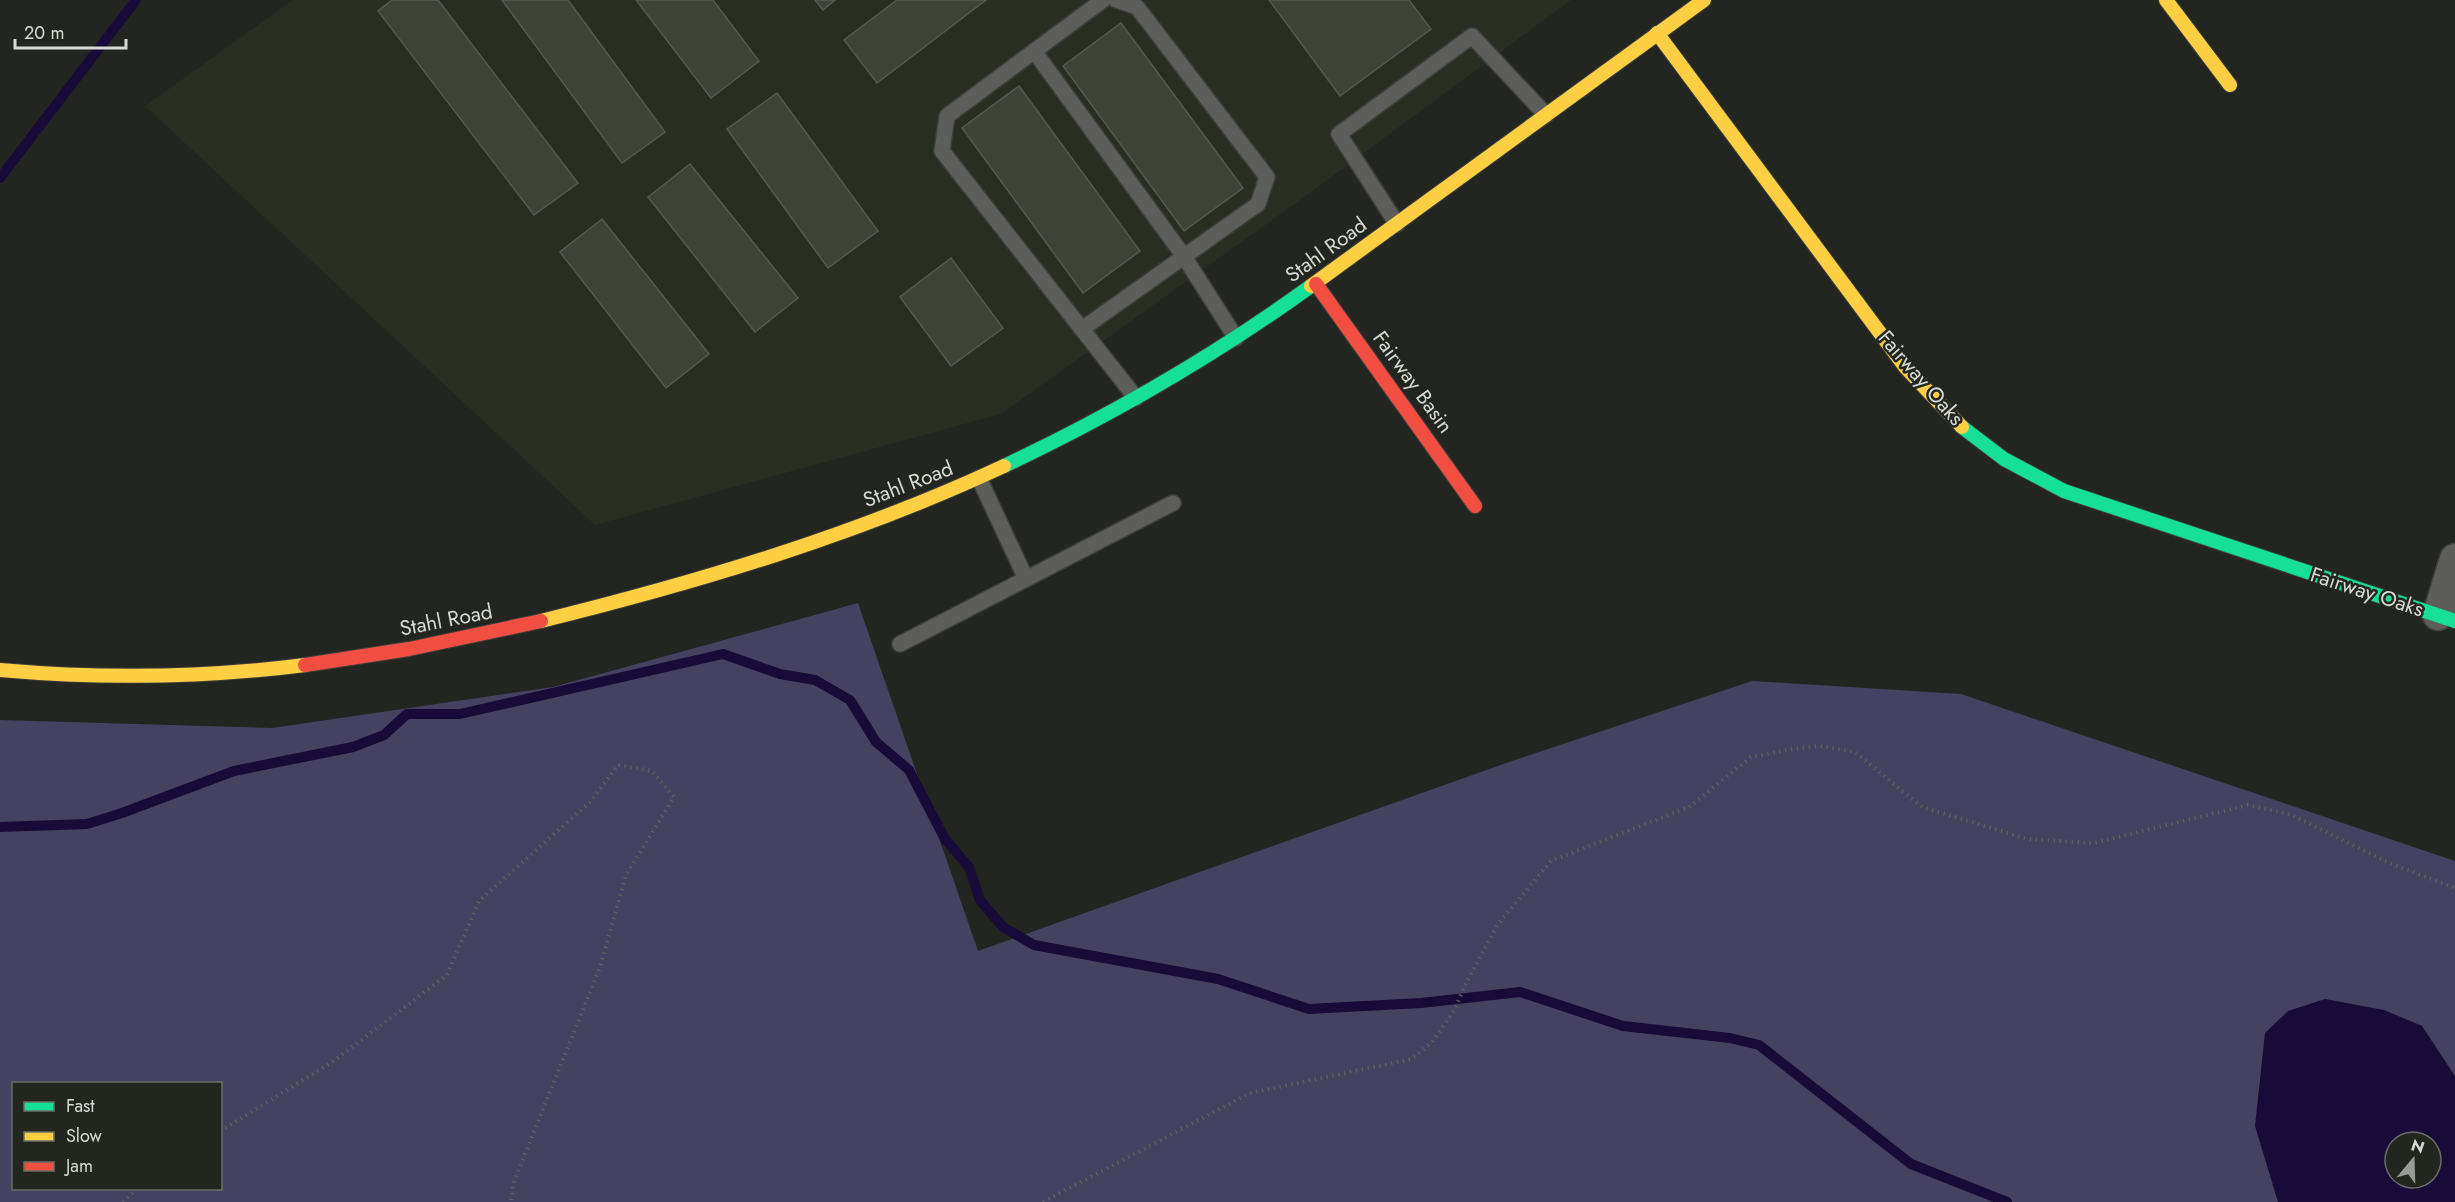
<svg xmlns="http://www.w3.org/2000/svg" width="2455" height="1202" font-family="Jost,sans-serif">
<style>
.built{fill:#282e22}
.green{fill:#454160;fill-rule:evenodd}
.water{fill:#190b39;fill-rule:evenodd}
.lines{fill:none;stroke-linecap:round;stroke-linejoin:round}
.stream{stroke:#190b39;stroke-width:10}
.building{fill:#3d4336;stroke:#575855;stroke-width:1.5}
.lane-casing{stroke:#3d3f3b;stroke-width:18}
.street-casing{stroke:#3d3f3b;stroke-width:33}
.fast-casing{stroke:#3d3f3b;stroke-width:16}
.slow-casing{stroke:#3d3f3b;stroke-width:16}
.jam-casing{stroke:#3d3f3b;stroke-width:16}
.path{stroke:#5e605c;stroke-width:4;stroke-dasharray:1.5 4.5;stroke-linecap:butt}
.lane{stroke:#5d5e5c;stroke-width:15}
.street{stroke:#5d5e5c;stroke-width:30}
.fast{stroke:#16e098;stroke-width:14}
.slow{stroke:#ffcf43;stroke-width:14}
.jam{stroke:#f24e42;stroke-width:14}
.labels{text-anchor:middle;stroke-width:5;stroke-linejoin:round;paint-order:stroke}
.street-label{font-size:21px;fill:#d7d9d5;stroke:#23261f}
</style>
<rect width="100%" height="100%" fill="#232520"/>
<polygon class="built" points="293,0 1571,0 1303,198 1001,414 595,525 145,106"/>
<path class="green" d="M858,603L978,951L1509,762L1752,681L1961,694L2455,861V1202H0V720L272,728L553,687ZM14,1084H220V1188H14ZM2395,1142H2431V1178H2395Z"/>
<path class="water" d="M2325,999L2384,1010L2422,1026L2455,1076V1202H2278L2255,1126L2265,1033L2288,1011ZM2395,1142H2431V1178H2395Z"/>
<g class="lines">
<g class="stream">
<polyline points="0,178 136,0"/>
<polyline points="0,827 87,824 122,813 234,771 353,747 384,735 407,714 460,714 723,654 780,674 815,680 850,700 876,742 909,770 945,839 969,867 980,900 1003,927 1034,945 1218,979 1309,1009 1421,1003 1520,992 1623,1026 1730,1038 1759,1045 1911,1164 2007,1202"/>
</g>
</g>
<g class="building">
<polygon points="392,0 438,0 578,183 534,215 378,11"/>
<polygon points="502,0 568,0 665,132 622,163"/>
<polygon points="636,0 713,0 759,61 711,98"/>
<polygon points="815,0 835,0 823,10"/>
<polygon points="897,0 986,0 877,83 844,40"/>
<polygon points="1269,0 1409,0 1431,29 1340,96"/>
<polygon points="1121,23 1243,188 1184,231 1063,66"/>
<polygon points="1019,86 1140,251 1083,293 962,128"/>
<polygon points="777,93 878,231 828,268 727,129"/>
<polygon points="690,164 798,298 755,332 648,197"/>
<polygon points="602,219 709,354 666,388 560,252"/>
<polygon points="951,258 1003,328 951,366 900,297"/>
</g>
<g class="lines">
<defs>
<g id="lane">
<polyline points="1103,0 947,116 942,151 1136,398"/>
<polyline points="1034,51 1183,255 1236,338"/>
<polyline points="1397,224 1339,134 1472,36 1546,115"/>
<polyline points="1082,329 1258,204 1267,177 1137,7 1116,0"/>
<polyline points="979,478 1026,579"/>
<polyline points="900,644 1173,503"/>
</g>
<polyline id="street" points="2438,615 2455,559"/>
<g id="fast">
<polyline points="1962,427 2004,459 2064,491 2455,621"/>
<path d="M1004,466C1112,415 1214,356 1311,286"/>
</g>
<g id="slow">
<polyline points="2166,0 2230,85"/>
<polyline points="1657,33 1906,368 1962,427"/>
<polyline points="1311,286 1704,0"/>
<path d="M541,621C699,582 856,535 1004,466"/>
<path d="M0,670C102,679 203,678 305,665"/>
</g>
<g id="jam">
<polyline points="1316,284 1475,506"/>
<polyline points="305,665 409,649 541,621"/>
</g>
</defs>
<use href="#lane" class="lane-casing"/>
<use href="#street" class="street-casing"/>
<use href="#fast" class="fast-casing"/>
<use href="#slow" class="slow-casing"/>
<use href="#jam" class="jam-casing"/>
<g class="path">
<polyline points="220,1131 331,1063 447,975 479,901 590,802 618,765 652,771 674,797 626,875 600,967 513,1184 511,1202"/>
<polyline points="123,1202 138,1188"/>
<polyline points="1043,1202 1250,1093 1412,1059 1432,1042 1454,1011 1465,985 1498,924 1551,861 1689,807 1751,757 1799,748 1820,746 1855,752 1922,807 2027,839 2094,843 2248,805 2292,815 2387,862 2455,888"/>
</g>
<use href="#lane" class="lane"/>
<use href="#street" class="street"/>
<use href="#fast" class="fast"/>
<use href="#slow" class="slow"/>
<use href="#jam" class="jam"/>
</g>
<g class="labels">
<g class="street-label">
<text transform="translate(1326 250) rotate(-36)" y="7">Stahl Road</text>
<text transform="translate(1921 378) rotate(49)" y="7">Fairway Oaks</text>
<text transform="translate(1413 382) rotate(54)" y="7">Fairway Basin</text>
<text transform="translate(908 484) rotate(-21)" y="7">Stahl Road</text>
<text transform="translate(2367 592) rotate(18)" y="7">Fairway Oaks</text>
<text transform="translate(446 620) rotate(-11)" y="7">Stahl Road</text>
</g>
</g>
<rect x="12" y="1082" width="210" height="108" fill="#23261f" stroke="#6b6e68" stroke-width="1.5"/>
<rect x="24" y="1102" width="30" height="9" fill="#16e098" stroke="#6b6e68" stroke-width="1.5"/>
<text x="66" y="1112" font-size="18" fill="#d7d9d5">Fast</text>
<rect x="24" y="1132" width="30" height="9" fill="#ffcf43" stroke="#6b6e68" stroke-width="1.5"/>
<text x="66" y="1142" font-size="18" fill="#d7d9d5">Slow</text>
<rect x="24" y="1162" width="30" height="9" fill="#f24e42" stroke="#6b6e68" stroke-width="1.5"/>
<text x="66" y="1172" font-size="18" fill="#d7d9d5">Jam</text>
<g transform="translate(2413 1160) rotate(19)"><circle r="28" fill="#23261f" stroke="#6b6e68" stroke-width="1.5"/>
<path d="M0-4.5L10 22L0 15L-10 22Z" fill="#989a96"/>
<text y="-9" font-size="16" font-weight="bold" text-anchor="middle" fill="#d7d9d5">N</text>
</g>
<path d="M15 39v9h111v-9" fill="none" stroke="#d7d9d5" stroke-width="3"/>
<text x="24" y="39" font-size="18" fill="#d7d9d5" stroke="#23261f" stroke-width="4.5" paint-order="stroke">20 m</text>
</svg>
